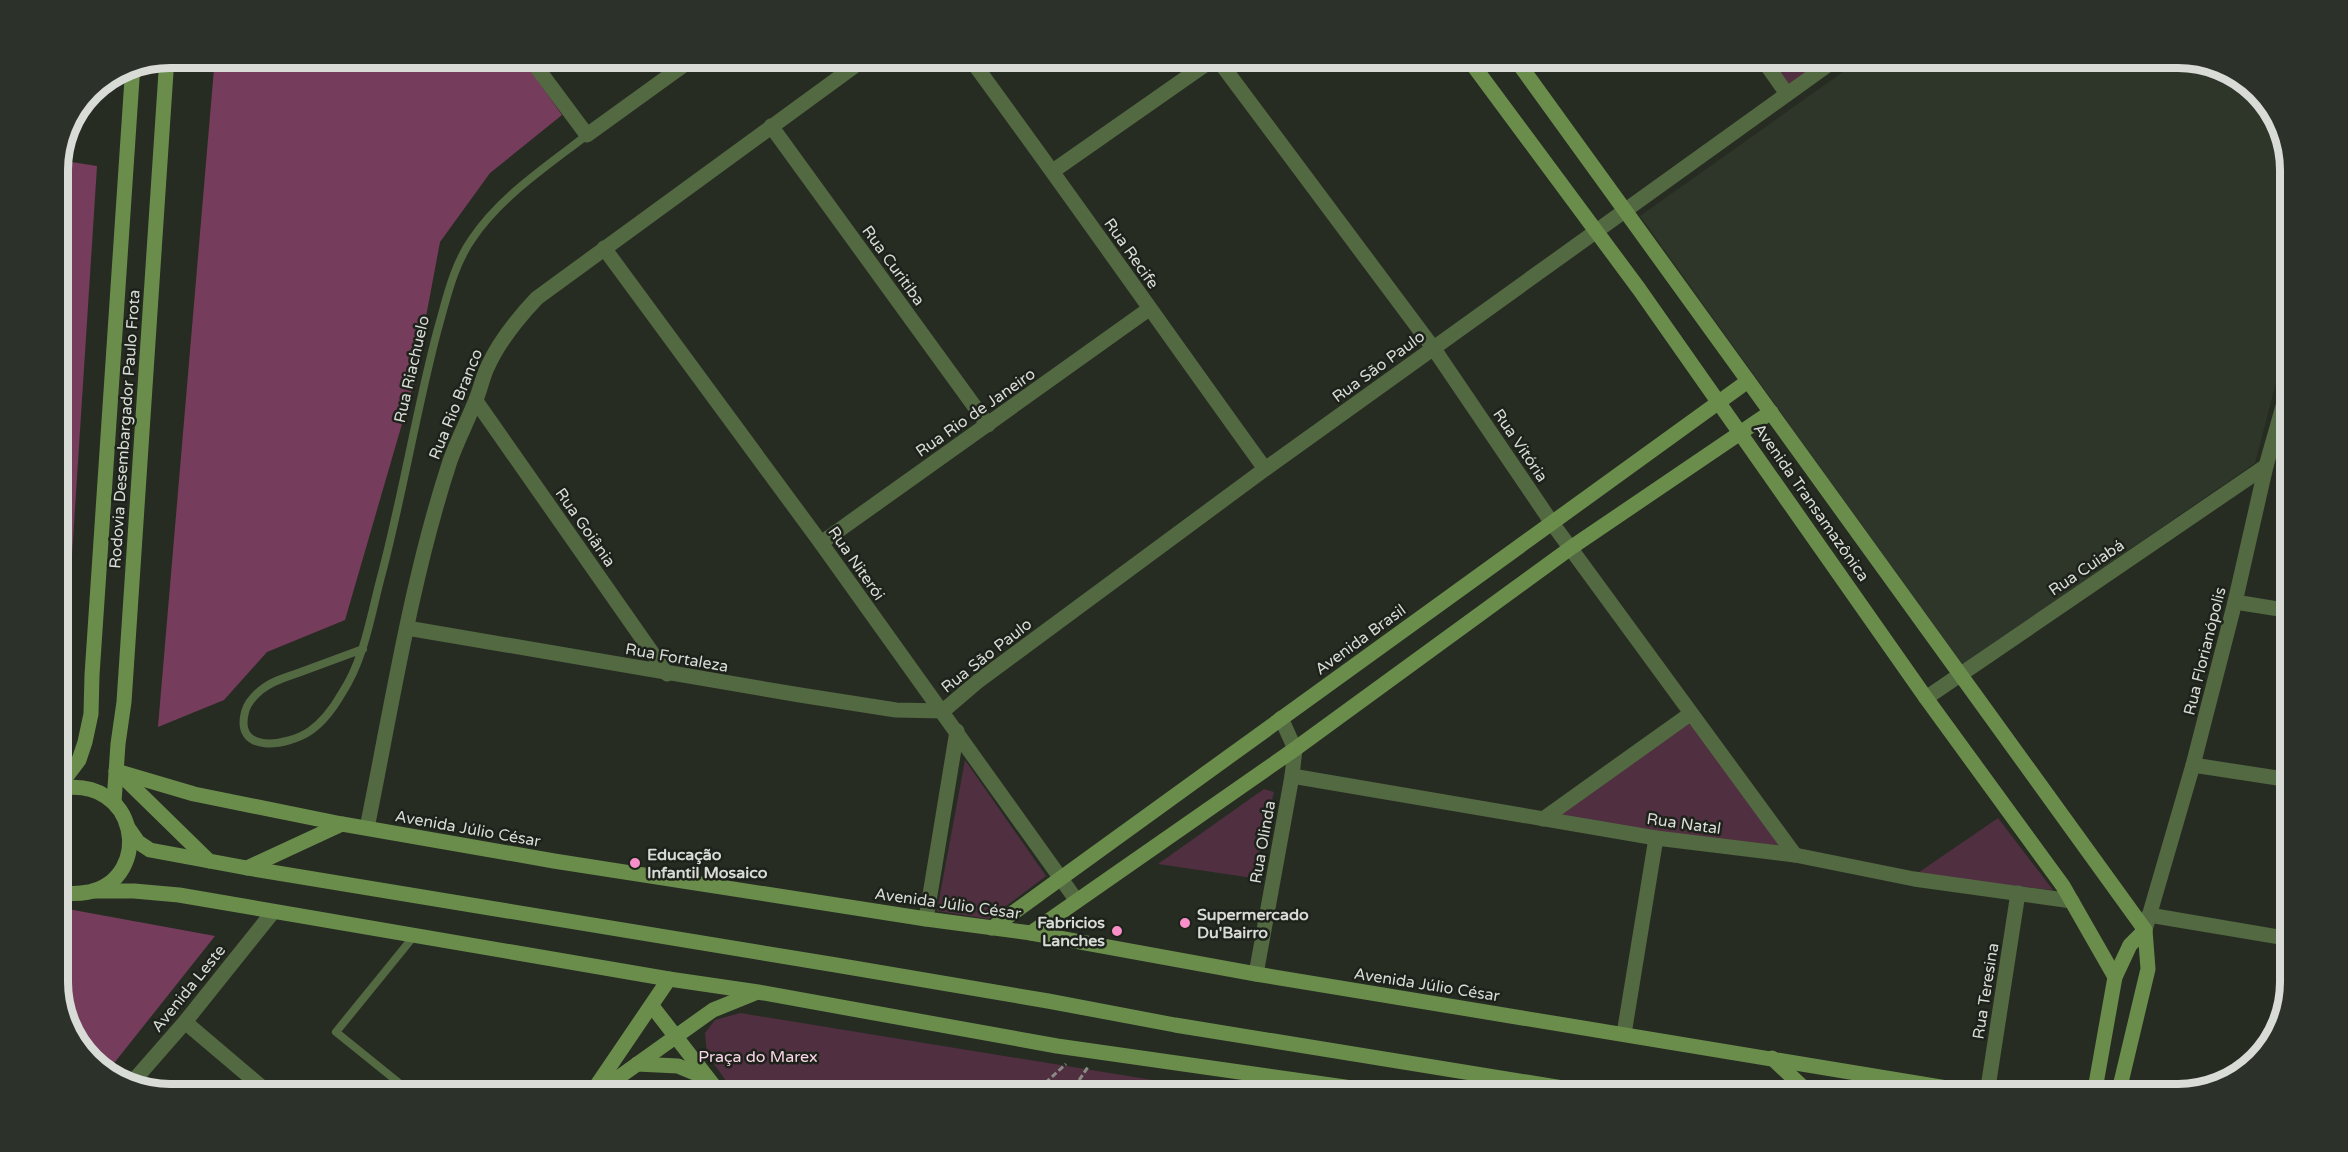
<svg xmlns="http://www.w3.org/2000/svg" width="2348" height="1152" font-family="'Varela Round',sans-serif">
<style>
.built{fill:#2e3629}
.green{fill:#4f2f40}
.forest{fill:#753d5b}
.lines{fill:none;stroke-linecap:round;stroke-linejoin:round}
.path{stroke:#888c85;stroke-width:3;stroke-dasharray:6 3;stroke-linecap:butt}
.lane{stroke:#536942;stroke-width:8}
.street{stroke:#536942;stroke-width:15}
.secondary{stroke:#6a8d4c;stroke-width:15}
.poi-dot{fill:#f98fc8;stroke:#1d221a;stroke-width:2}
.labels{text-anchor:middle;stroke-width:5;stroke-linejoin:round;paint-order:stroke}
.street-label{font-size:16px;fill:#d8dbd6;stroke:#1d221a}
.poi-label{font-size:16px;font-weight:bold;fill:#d8dbd6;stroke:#1d221a;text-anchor:start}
.park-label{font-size:16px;fill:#fbd6e8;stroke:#1d221a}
.rim{fill:none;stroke:#d8dbd6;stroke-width:8}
</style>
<rect width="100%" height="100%" fill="#272c23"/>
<polygon class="built" points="1864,57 2179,57 2228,68 2272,107 2291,162 2291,325 2255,463 1962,665 1640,216"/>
<g class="green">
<polygon points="1761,57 1839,57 1787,94"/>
<polygon points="1691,715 1795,857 1548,814"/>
<polygon points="965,760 1046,876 989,919 937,911"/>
<polygon points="1264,789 1274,792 1253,878 1158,864"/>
<polygon points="1998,818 2053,890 1915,875"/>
<polygon points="740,1013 1245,1095 736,1095 707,1054 705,1033 715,1020"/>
</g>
<g class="forest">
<polygon points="215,57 521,57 562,115 490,173 440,242 413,386 345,620 267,652 224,700 158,727"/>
<polygon points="58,160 97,166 60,742 57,747"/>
<polygon points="57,907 215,936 107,1072 76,1045 57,990"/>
</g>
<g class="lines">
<g class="path">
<polyline points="1032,1095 1066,1064"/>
<polyline points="1069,1095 1088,1067"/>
</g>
<g class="lane">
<path d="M363,649C341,657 320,665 298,673C286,677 272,681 261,690C255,695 247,704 245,712C234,755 288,746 310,731C323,722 334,707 342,693C365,658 371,613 382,573C403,493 416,412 437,332C446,301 453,266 472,239C501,196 547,166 587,135"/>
<polyline points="414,936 336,1032 414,1095"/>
</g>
<g class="street">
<polyline points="529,57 587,135 695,57"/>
<path d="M969,57C1069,193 1166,332 1265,469"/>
<polyline points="1216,57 1434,349 1552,523 1795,855"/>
<polyline points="1761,57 1787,94"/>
<polyline points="771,126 988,425"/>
<polyline points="1053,171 1216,57"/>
<polyline points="604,248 821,543 1077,901"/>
<polyline points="476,401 667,674"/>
<polyline points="2274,444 2291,446"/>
<polyline points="821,543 1149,309"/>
<polyline points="2235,602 2291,611"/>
<polyline points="407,628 800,695 896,710 943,711 977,682 1265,469 1839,57"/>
<polyline points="1926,698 2266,466"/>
<polyline points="2193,765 2291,780"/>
<polyline points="1292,776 1656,838 1795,855 1914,879 2072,901"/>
<polyline points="1543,819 1690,714"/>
<path d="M367,828C392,705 411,580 450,461C457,441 467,422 475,402C480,391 482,379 487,368C499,341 517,319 537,298L867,57"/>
<polyline points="2149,915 2291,939"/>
<polyline points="926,919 957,731"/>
<polyline points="2145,930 2193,765 2235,602 2266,466 2291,378"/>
<polyline points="1256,974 1292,776 1295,749 1281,718"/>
<polyline points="185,1022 271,1095"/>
<polyline points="1624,1034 1656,838"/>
<polyline points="129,1086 185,1022 273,912"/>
<polyline points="1987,1094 2018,893"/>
</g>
<g class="secondary">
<polyline points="1467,57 1639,289 1926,698 2063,886 2115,977"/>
<polyline points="1514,57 2145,930 2148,969 2118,1095"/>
<polyline points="116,771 194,794 342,824 554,861 926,919 1031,933 1256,974 1989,1095"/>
<polyline points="119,773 209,861"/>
<polyline points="57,789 79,760 85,742 91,714 92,675 133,64"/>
<path d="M57,789C139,773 154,878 89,892C78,894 68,895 57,891"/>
<polyline points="114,802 118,744 124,702 167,57"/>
<polyline points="129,829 138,842 150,850 247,868 836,965 1048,1001 1175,1025 1606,1095"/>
<polyline points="247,868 342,824"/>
<polyline points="93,891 134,891 179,895 669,979 758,992 1057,1046 1401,1095"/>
<polyline points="992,928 1748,381"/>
<polyline points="1031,933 1295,749 1572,547 1771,412"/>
<polyline points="652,1006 721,1095"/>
<polyline points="1772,1058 1811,1095"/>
<polyline points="637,1064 678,1066 707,1078"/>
<polyline points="593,1091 669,979"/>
<polyline points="594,1095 713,1010 755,993"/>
<polyline points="2094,1095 2115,977 2130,945 2145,930"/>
</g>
</g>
<g class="poi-dot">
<circle cx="635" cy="863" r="6"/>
<circle cx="1185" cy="923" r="6"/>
<circle cx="1117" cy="931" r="6"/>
</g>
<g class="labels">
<g class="street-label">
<text transform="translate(1132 253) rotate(55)" y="6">Rua Recife</text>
<text transform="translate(894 265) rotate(54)" y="6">Rua Curitiba</text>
<text transform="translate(1378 366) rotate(-36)" y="6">Rua São Paulo</text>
<text transform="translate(411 369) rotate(-77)" y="6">Rua Riachuelo</text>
<text transform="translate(455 404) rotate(-68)" y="6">Rua Rio Branco</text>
<text transform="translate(975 412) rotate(-35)" y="6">Rua Rio de Janeiro</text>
<text transform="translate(124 429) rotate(-86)" y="6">Rodovia Desembargador Paulo Frota</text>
<text transform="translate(1521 445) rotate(56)" y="6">Rua Vitória</text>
<text transform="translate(1812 502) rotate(55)" y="6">Avenida Transamazônica</text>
<text transform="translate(586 527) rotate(55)" y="6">Rua Goiânia</text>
<text transform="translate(857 563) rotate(55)" y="6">Rua Niterói</text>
<text transform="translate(2086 567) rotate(-34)" y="6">Rua Cuiabá</text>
<text transform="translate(1360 639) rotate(-36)" y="6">Avenida Brasil</text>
<text transform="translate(2204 651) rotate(-76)" y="6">Rua Florianópolis</text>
<text transform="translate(986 655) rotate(-38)" y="6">Rua São Paulo</text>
<text transform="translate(677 657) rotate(10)" y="6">Rua Fortaleza</text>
<text transform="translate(1684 823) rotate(8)" y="6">Rua Natal</text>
<text transform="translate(468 828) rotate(10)" y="6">Avenida Júlio César</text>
<text transform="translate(1262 842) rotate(-80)" y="6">Rua Olinda</text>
<text transform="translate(948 903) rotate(8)" y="6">Avenida Júlio César</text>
<text transform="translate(1427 984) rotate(9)" y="6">Avenida Júlio César</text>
<text transform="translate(188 988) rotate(-51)" y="6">Avenida Leste</text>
<text transform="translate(1985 991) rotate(-81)" y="6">Rua Teresina</text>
</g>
<g class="poi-label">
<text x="647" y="860">Educação<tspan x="647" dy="18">Infantil Mosaico</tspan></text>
<text x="1197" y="920">Supermercado<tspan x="1197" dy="18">Du'Bairro</tspan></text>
<text x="1105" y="928" text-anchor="end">Fabricios<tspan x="1105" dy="18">Lanches</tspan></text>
</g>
<g class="park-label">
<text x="758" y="1062">Praça do Marex</text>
</g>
</g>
<path d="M0 0H2348V1152H0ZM170 68H2178A102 102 0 0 1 2280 170V982A102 102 0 0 1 2178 1084H170A102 102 0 0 1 68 982V170A102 102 0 0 1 170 68Z" fill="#2c3129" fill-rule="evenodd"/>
<path class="rim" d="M170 68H2178A102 102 0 0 1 2280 170V982A102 102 0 0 1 2178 1084H170A102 102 0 0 1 68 982V170A102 102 0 0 1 170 68Z"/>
</svg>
